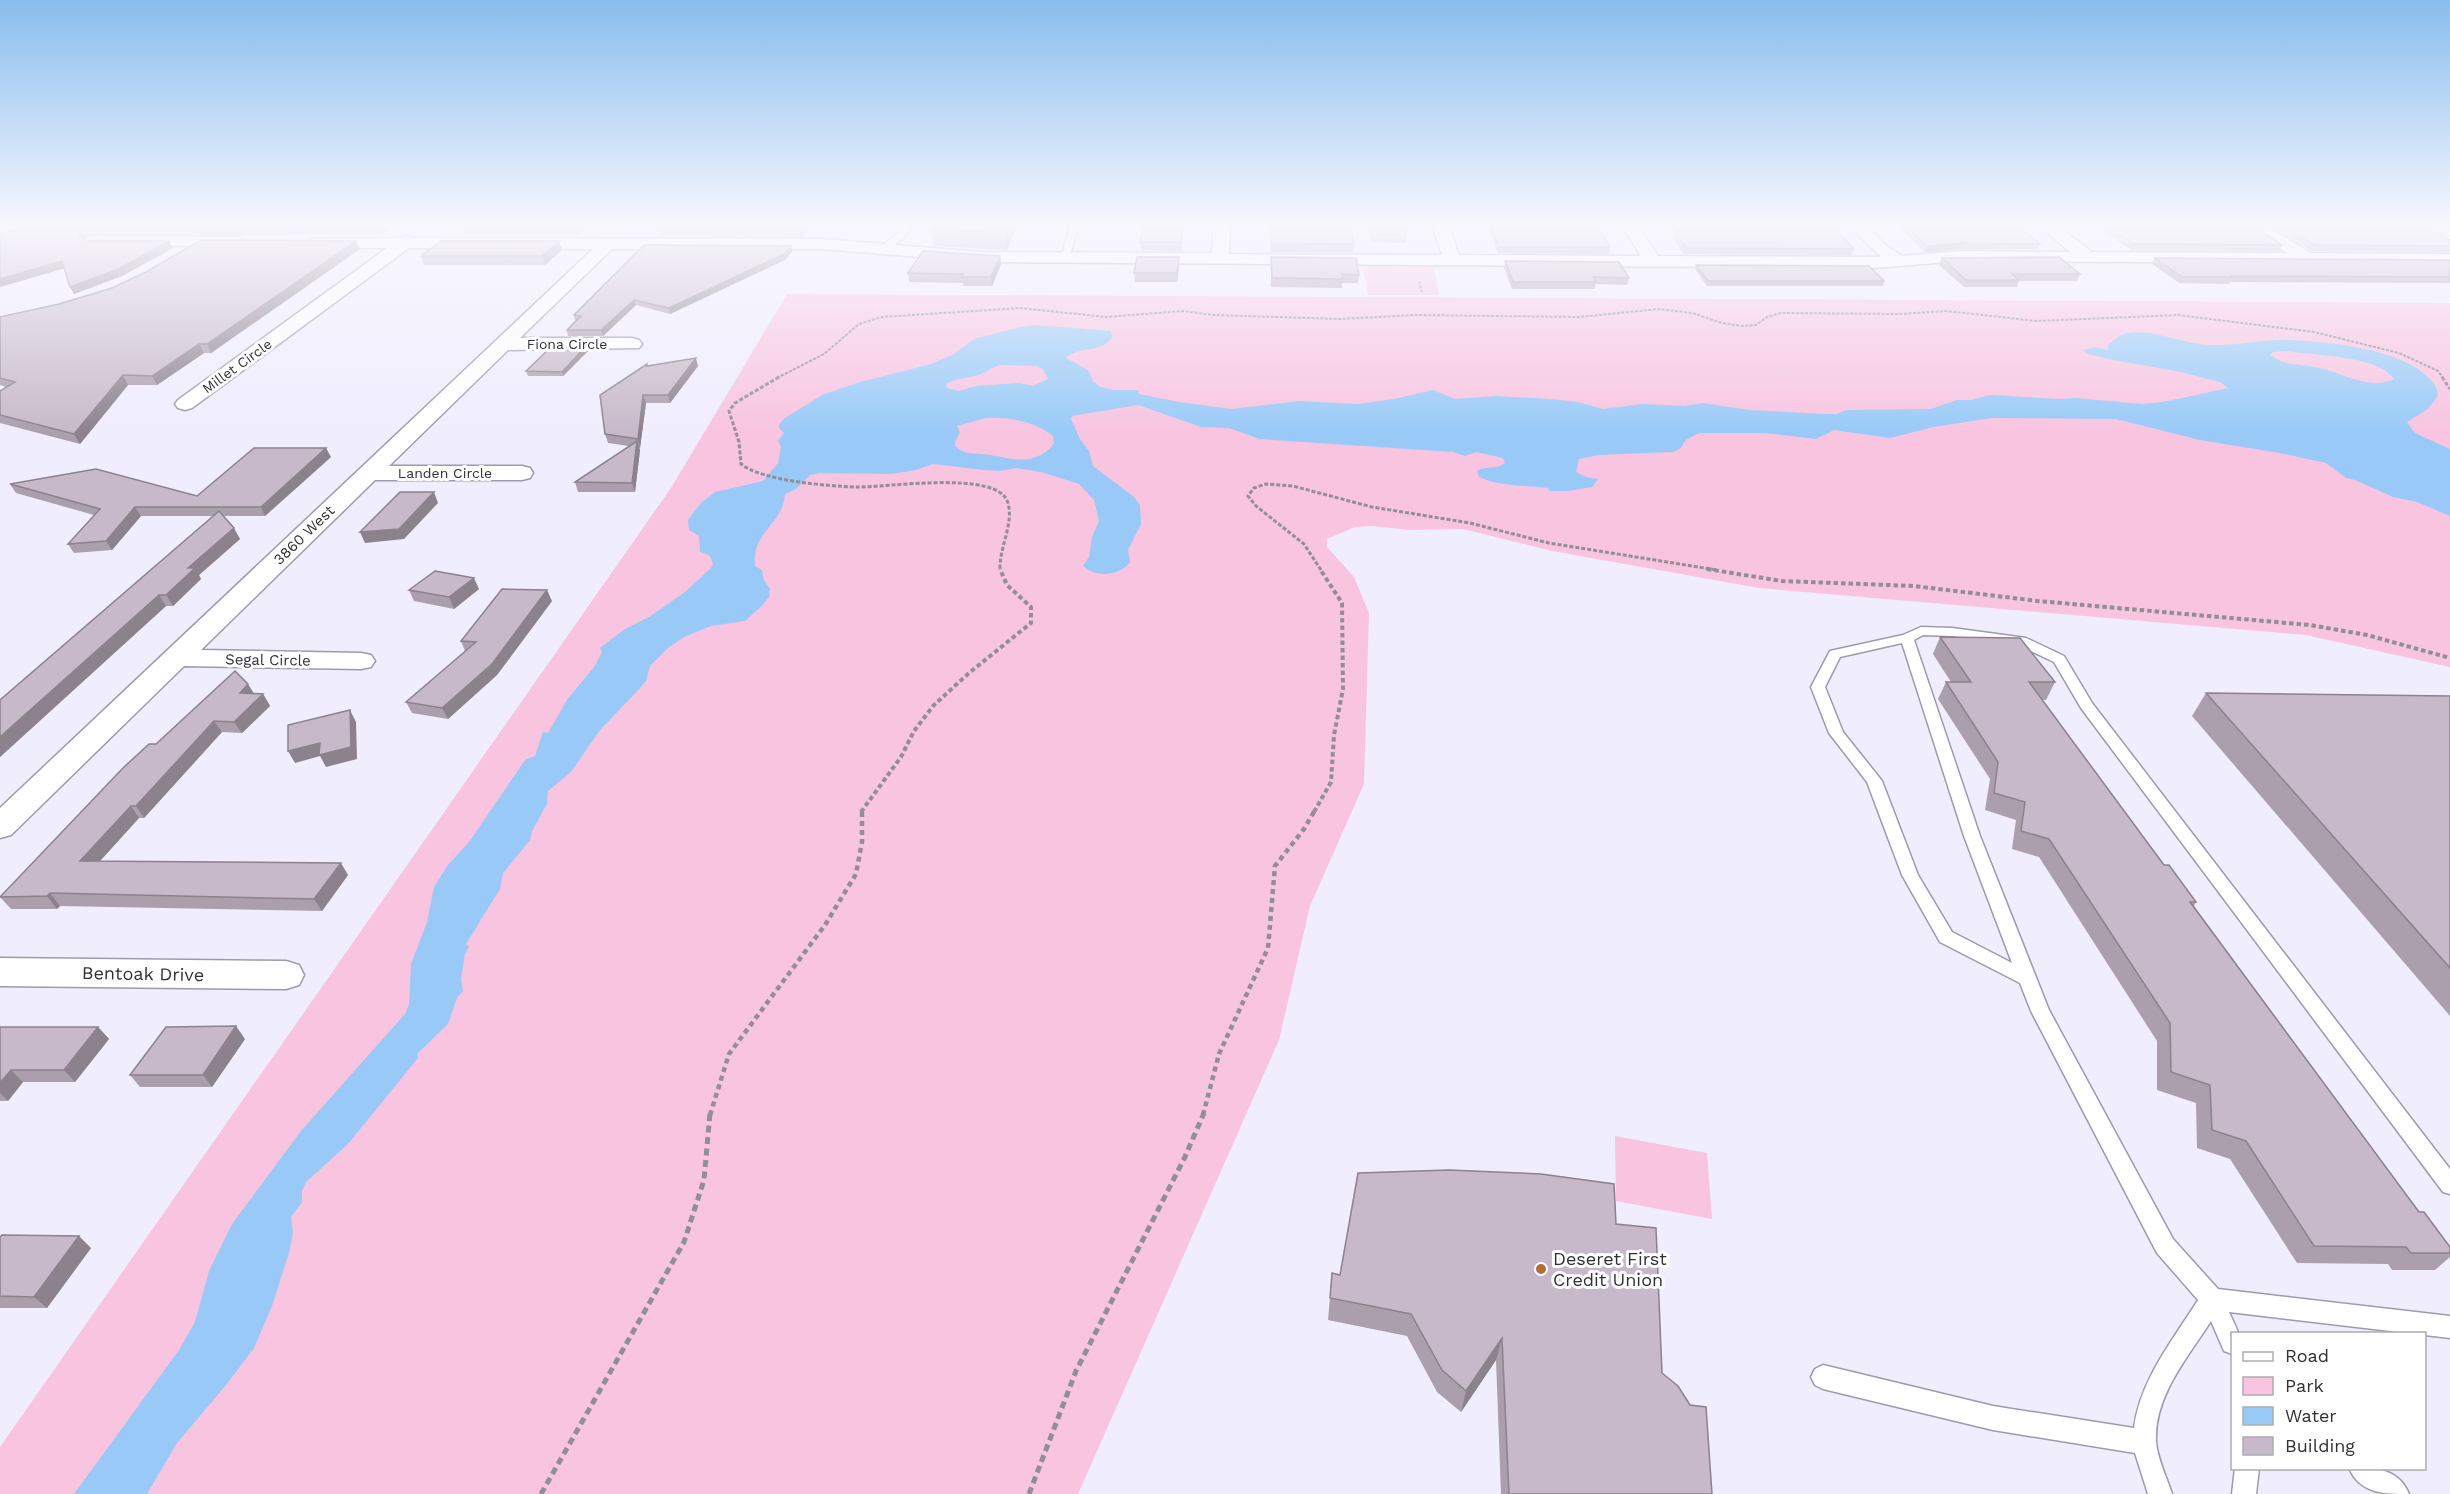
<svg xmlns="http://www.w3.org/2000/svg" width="2450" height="1494" font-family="'Work Sans',sans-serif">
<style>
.green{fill:#f8c4e0}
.water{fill:#99caf7;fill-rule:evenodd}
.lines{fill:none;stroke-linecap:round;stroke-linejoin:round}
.service-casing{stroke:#9e9aad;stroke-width:3}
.minor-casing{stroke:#9e9aad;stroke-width:3}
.path-far4{stroke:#918e9a;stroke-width:2;stroke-dasharray:3 1.5;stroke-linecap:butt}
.path-far3{stroke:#918e9a;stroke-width:3;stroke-dasharray:4 2;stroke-linecap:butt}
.path-far2{stroke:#918e9a;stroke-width:4;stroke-dasharray:4.5 3;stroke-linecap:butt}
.path-far1{stroke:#918e9a;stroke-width:4.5;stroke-dasharray:5 4;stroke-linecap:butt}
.path{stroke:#918e9a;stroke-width:5;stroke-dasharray:7 4.5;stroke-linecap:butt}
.service{fill:#fff;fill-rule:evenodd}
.minor{fill:#fff;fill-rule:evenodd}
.wall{fill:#ab9fad}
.shaded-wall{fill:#8b828d}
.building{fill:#c7b9c9;stroke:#8b828d;stroke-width:1.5}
.poi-dot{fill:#b06f38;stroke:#fff;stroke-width:2}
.labels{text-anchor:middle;stroke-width:6;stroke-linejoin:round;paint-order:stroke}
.far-street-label{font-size:14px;fill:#312f37;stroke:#fff}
.street-label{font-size:15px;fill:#312f37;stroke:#fff}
.near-street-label{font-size:18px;fill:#312f37;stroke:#fff}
.near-poi-label{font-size:18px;fill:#312f37;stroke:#fff;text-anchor:start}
</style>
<rect width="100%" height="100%" fill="#f0edfd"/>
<g class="green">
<polygon points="1363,267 1434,267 1439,295 1368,295"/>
<polygon points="787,294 2450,303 2450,667 2306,635 1759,588 1552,551 1463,529 1410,530 1372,526 1355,527 1327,539 1327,547 1354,577 1369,613 1364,784 1310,906 1279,1040 1078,1494 0,1494 0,1447 671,488"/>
<polygon points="1615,1136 1707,1153 1712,1219 1616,1201"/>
</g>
<path class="water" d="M1036,325L1111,331L1112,338C1101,353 1078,346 1066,358L1088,370L1093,381L1100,387L1114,390H1138L1139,394L1179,402L1232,409L1300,401L1358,404L1394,399L1433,390L1455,399L1497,396L1550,399L1578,402L1603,409L1642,404L1685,406L1702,403L1750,410L1824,414H1837L1846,410L1931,409L1957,400H1971L1991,395L2058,399L2075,398L2142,404L2163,402L2228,388L2220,382L2181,372L2113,360L2088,354L2083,350L2095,347L2108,350V345C2113,341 2121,334 2127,333C2154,329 2183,344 2209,345C2233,346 2255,341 2278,340C2318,340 2421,348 2438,392L2437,397L2428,409L2407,422L2415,433L2450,449V516L2417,502L2393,497L2355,480L2346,478L2326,463L2280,453L2200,440L2116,419L1992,418L1933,427L1890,438L1834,430L1816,439L1765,433H1699L1686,440L1680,449L1673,452L1599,455L1579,459L1576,472L1586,477L1598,479L1592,487L1568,491H1550L1548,488C1525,485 1501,487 1479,477L1477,471C1486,465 1496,470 1505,463L1503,458L1476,452L1465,456L1453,452L1260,439L1229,428L1201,427L1138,405L1072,416L1071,419L1080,439L1089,451L1093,466L1134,497L1140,505L1141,524L1128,550L1130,562C1120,576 1096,578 1083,566L1089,557L1092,537L1099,521L1094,500L1079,484L1041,472L1016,468L1000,471L984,470L933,464L916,470L891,474L819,473L810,475L796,489L785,494C783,525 751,532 755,566L762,570L764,580L770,589L769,597L762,606L745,621L711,626L686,636L669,647L650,666L646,681L641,687L600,730L571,772L548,791L547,804L532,831L530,840L503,873L500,889L466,944L469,947L465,954L461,979L463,991L457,998L448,1024L417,1054L418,1058L348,1144L306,1182L302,1191V1202L291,1217L293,1233L289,1253L272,1306L254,1348L226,1385L177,1443L147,1494H74L179,1350L195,1322L209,1271L232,1224L301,1131L405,1014L409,1004L411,964L427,922L434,887L448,865L469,842L525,760L535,756L543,732L548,733L567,700L594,667L602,652L600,648L625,629L649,617L685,592L711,568L713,564C711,555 708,554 700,552L699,536L689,530L688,520L701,503L715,492L763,481L778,463L781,447L778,441L784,433L779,428V424L785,418L822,395L860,382L931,364L952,355L974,339L1021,327ZM2288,351C2314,356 2379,355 2394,379C2371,391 2342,373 2320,368C2300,363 2289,368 2270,355L2273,352ZM1001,365L1037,366L1043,369L1048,379L1033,386L1019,383L976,386L959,391L947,388L946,384C956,378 964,379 974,376C984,375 991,367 1001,365ZM986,418C1008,417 1035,421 1053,436L1054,444C1031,470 1009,456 982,454C972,453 963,454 955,446V442L960,432L957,426Z"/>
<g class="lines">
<defs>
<g id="service">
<path d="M906,224H914C907,234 894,250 881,250V246L900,232Z"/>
<polygon points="1071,224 1079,224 1069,258 1065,261 1061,258"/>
<path d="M1921,627L1952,628L2026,638L2064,656L2092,703L2450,1169V1194L2443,1192L2081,708L2054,662L2018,645L1952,636L1923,635L1914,640L1980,836L2049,1010L2173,1239L2218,1289L2450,1316V1338L2229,1312L2239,1334H2232V1354L2224,1351L2211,1321C2188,1357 2154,1396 2156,1441C2157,1458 2167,1478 2172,1494H2148L2135,1453L1993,1430L1823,1389L1815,1385L1811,1377L1815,1369L1823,1365L1993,1406L2134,1428C2140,1380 2173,1340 2198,1300L2157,1253L2031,1011L2020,983L1940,942L1902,875L1867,782L1829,733L1811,687L1830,651L1903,635ZM1902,643L1964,836L2012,963L1952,932L1918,875L1882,781L1843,732L1825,687L1840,657Z"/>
<polygon points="2235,1468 2259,1468 2256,1494 2232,1494"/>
<path d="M2349,1468C2373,1468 2398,1467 2409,1494C2385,1494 2360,1494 2349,1468Z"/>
</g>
<g id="minor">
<polygon points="1214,224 1230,224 1229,254 1442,255 1432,224 1448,224 1459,255 1641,256 1621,224 1637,224 1658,256 1881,257 1847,224 1864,224 1887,246 1902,256 1960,251 2070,252 2037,224 2055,224 2092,252 2287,253 2243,224 2263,224 2311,253 2450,254 2450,264 1960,261 1874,268 981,262 822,249 612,249 520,338 632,338 639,340 642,344 639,348 508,350 389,466 522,466 530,468 533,473 530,478 522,480 375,480 201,650 361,653 371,655 375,661 371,667 361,669 184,666 11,835 0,838 0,808 593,249 409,248 192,408 185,410 178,408 175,404 178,400 387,248 317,248 311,247 309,243 311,239 401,238 408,236 414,238 822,239 981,252 1212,253"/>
<polygon points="92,236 239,237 247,242 239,247 86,244 84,241 86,238"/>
<polygon points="0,958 286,961 299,965 304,975 299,985 286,989 0,986"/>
</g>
</defs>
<use href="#service" class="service-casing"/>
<use href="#minor" class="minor-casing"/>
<g class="path-far4">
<polyline points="1419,281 1422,292"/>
<polyline points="777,378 824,354 859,324 882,317 1020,308 1106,317 1183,311 1213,315 1339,319 1415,315 1579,317 1659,309 1692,313 1722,323 1743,326 1756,325 1767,317 1781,313 1899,314 1946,311 2037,321 2178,315 2314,332 2399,353 2438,371 2443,378"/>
</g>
<g class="path-far3">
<path d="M779,377L735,403L729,411L739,442L741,464C762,481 828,486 856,487C885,488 999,469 1008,503C1014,524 999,548 1000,570"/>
<polyline points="2442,377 2450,389"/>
<polyline points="1321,570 1304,544 1256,506 1248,496 1254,488 1266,484 1293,486 1372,507 1470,523 1549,543 1717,570"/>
</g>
<g class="path-far2">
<polyline points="1707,569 1782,581 1914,586 2038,601 2310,625 2367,635 2450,658"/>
<polyline points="861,812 901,757 914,731 934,705 969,673 1031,623 1031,607 1007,585 1000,569"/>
<polyline points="1314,812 1331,782 1334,735 1343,689 1342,603 1320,569"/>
</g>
<g class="path-far1">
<polyline points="710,1115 729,1054 825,925 856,874 862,842 862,810"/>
<polyline points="1203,1115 1219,1054 1268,948 1275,866 1304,829 1315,810"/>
</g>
<g class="path">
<polyline points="541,1494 684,1242 704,1180 710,1113"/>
<polyline points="1029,1494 1076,1371 1184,1159 1204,1113"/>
</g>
<use href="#service" class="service"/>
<use href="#minor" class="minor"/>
</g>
<g class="wall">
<polygon points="32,224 396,224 382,234 86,236 84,239 88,241 169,241 173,248 122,276 74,294 64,269"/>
<polygon points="466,224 811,224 802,237 659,236 658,229 659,228 586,227 578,235 464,234 462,228"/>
<polygon points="1018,224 1007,250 934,246 931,229"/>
<polygon points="1184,224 1181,251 1141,250 1140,242"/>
<polygon points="1270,224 1319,227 1354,244 1354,252 1271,252"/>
<polygon points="1368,224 1404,224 1406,234 1406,243 1371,242"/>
<polygon points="1490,224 1610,247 1609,254 1498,253 1489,229"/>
<polygon points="1670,224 1830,224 1854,249 1852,255 1684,254 1673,238 1675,232"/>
<polygon points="1895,224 2015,224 2040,244 2038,249 1960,249 1925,252"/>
<polygon points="2086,224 2252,224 2282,245 2279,251 2131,250 2094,225"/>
<polygon points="2267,224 2420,224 2450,240 2450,252 2312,251"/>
<polygon points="791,246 792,251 785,260 670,314 636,305 603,336 568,336 567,330 575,321 574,315"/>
<polygon points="360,249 211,353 204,353 157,385 128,385 80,444 0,423 0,391 6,387 0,385 0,317"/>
<polygon points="562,250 545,265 424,265 421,256"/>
<polygon points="1000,256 1001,264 992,286 963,286 963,283 909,282 908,273"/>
<polygon points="1179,257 1179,266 1177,282 1135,282 1134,273"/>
<polygon points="1271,257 1359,275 1358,283 1342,283 1342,288 1271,287"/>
<polygon points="1942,258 2080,274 2077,281 2019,281 2017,287 1964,287 1939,265"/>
<polygon points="2155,258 2450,260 2450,283 2230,282 2229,284 2179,283 2152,264"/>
<polygon points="1505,261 1629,278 1627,285 1595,284 1595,289 1512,289 1504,268"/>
<polygon points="1696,265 1884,281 1883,286 1707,286 1695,269"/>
<polygon points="588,351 563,376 528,376 526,371"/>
<polygon points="648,366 698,366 670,403 646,403 640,448 639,448 640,450 635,492 578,492 575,482 629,446 608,443 605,434"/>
<polygon points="331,457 265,516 224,516 240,539 199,575 201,579 173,606 166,606 0,757 0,700 213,516 141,516 112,550 74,553 68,544 94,515 16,493 10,484 197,496"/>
<polygon points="479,589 454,609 414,601 409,590"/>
<polygon points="552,601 497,675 448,719 412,713 406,702 465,651 461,641"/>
<polygon points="1940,637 2055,682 2046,700 2042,700 2164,865 2196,902 2194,906 2419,1212 2450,1247 2450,1257 2435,1270 2392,1270 2388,1264 2297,1263 2230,1159 2197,1148 2196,1103 2157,1090 2157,1041 2039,857 2012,849 2016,820 1985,810 1990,779 1938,699 1946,682 1951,682 1933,654"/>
<polygon points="2206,693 2450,696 2450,1016 2192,716"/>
<polygon points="255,694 263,694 270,706 242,733 222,732 144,818 139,818 100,861 348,875 322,911 60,906 57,909 11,909 0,897 156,744"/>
<polygon points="0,1027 98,1027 109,1039 75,1082 23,1082 8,1101 0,1101"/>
<polygon points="245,1039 212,1087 140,1087 130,1075"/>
<polygon points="1616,1224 1662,1373 1712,1494 1501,1494 1496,1360 1461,1412 1437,1392 1407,1336 1328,1320 1332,1273 1340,1275"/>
<polygon points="0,1237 91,1248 47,1308 0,1308"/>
</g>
<g class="shaded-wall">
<polygon points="383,224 396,224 382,234 379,227"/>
<polygon points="581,224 585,224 586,227 578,235 576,229"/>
<polygon points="806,224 811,224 802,237 801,230"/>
<polygon points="1009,224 1018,224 1007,250 1006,233"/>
<polygon points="1183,224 1184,224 1181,251 1181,242"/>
<polygon points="82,229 86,236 82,241 78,235"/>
<polygon points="169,241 173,248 122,276 74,294 70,287"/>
<polygon points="356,241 360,249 211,353 207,344"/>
<polygon points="559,241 562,250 545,265 542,256"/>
<polygon points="1962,243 1960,249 1925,252 1927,246"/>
<polygon points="791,246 792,251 785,260 670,314 669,308"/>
<polygon points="1000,256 1001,264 992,286 991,277"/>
<polygon points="1179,257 1179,266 1177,282 1177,273"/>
<polygon points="62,261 66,268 0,287 0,279"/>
<polygon points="634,300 636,305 603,336 601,330"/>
<polygon points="199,344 204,353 157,385 152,376"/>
<polygon points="586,346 588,351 563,376 562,372"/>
<polygon points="696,358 698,366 670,403 668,395"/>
<polygon points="123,375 128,385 80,444 74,434"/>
<polygon points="643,395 646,403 640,448 638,439"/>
<polygon points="637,441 640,450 635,492 632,483"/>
<polygon points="326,448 331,457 265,516 261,507"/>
<polygon points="434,492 438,503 404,539 365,543 360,532"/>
<polygon points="135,507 141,516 112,550 106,541"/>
<polygon points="234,528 240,539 199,575 201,579 173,606 166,595 188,568"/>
<polygon points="474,578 479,589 454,609 449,597"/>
<polygon points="547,590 552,601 497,675 448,719 442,708"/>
<polygon points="159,595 166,606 0,757 0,737"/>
<polygon points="248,684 255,695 240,693"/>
<polygon points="263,694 270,706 242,733 234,722"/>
<polygon points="350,710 356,722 357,759 326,767 320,756 295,763 288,751"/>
<polygon points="214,721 222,732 144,818 136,806"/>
<polygon points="131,806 139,818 89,873 80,861"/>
<polygon points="341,863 348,875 322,911 314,899"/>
<polygon points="50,893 60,906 57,909 47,896"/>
<polygon points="236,1026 245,1039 212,1087 203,1075"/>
<polygon points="98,1027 109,1039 75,1082 64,1070"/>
<polygon points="11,1070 23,1082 8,1101 0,1093 0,1083"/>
<polygon points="79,1236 91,1248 47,1308 34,1297"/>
<polygon points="1502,1338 1496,1360 1461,1412 1466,1391"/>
</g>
<g class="building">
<polygon points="32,224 383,224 379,227 82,229 78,235 88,241 169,241 118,269 70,287 62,261 0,279 0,234"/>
<polygon points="466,224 581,224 576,229 462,228"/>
<polygon points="663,224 806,224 801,230 658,229"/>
<polygon points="935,224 1009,224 1006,233 931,229"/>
<polygon points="1144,224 1183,224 1181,242 1140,242"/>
<polygon points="1270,224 1319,224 1319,227 1351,227 1354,244 1271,243"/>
<polygon points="1370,224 1404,224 1406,234 1372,234"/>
<polygon points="1490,224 1597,224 1610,247 1499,247"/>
<polygon points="1675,224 1830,224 1854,249 1686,248 1675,232 1681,232"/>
<polygon points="1903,224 2015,224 2040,244 1962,243 1927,246"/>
<polygon points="2104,224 2252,224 2282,245 2134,244"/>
<polygon points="2280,224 2420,224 2450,240 2450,246 2315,245"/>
<polygon points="201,240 356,241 207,344 199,344 152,376 123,375 74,434 0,415 0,391 15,382 0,378 0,317 59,304 112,288 146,272"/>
<polygon points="441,241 559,241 542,256 421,256"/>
<polygon points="644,245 791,246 784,254 669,308 634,300 601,330 567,330 581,316 574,315"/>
<polygon points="923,251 1000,256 991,277 962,277 963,274 908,273"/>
<polygon points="1137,257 1179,257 1177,273 1134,273"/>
<polygon points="1271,257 1356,258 1359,275 1342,274 1343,279 1272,278"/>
<polygon points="2059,257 2080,274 2012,274 2019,280 1966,280 1942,258"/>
<polygon points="2155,258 2450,260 2450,277 2230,276 2232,277 2182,277"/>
<polygon points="1505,261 1619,262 1629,278 1593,277 1596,282 1513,282"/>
<polygon points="1696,265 1869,266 1884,281 1708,281"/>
<polygon points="586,346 562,372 526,371 551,347"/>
<polygon points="696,358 668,395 643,395 638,439 605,434 600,395 647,364 647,366"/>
<polygon points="637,441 632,483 575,482"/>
<polygon points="254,448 326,448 261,507 135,507 106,541 68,544 100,509 10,484 96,469 197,496"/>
<polygon points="400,492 434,492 399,529 360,532"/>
<polygon points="219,511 234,528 188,568 195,568 166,595 159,595 0,737 0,700"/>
<polygon points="435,571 474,578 449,597 409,590"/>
<polygon points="502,589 547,590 492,664 442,708 406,702 476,642 461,641"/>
<polygon points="1940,637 2020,638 2055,682 2029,682 2164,865 2169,865 2196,902 2190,902 2419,1212 2424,1212 2450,1247 2450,1253 2411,1253 2406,1247 2314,1246 2246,1141 2212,1130 2210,1085 2171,1072 2170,1023 2049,839 2021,831 2025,802 1994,793 1998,762 1946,682 1971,682"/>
<polygon points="235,671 248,684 240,693 263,694 234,722 214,721 136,806 131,806 80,861 341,863 314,899 50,893 47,896 0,897 123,768 149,744 156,744"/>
<polygon points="2206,693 2450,696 2450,968"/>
<polygon points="350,710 351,747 319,755 320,743 288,751 288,725"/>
<polygon points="236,1026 203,1075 130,1075 166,1027"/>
<polygon points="0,1027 98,1027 64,1070 11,1070 0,1083"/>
<polygon points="1449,1170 1541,1174 1614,1184 1616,1224 1656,1228 1662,1373 1678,1386 1690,1405 1706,1407 1712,1494 1509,1494 1502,1338 1466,1391 1442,1370 1411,1314 1330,1298 1332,1273 1340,1275 1358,1173"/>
<polygon points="2,1235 79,1236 34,1297 0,1296 0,1237"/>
</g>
<linearGradient id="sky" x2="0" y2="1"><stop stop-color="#88bdee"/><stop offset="0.52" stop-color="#f8f7fe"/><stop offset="1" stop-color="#f8f7fe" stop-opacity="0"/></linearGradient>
<rect width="2450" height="433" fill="url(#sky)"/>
<circle class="poi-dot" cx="1541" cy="1269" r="6"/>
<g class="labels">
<g class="far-street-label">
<text x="567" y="349">Fiona Circle</text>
<text transform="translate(237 366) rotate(-36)" y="5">Millet Circle</text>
<text x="445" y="478">Landen Circle</text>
</g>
<g class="street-label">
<text transform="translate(304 535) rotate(-44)" y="5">3860 West</text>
<text transform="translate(268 660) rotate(1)" y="5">Segal Circle</text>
</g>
<g class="near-street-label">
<text transform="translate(143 974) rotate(1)" y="6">Bentoak Drive</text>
</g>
<g class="near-poi-label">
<text x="1553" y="1265">Deseret First<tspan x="1553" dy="21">Credit Union</tspan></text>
</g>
</g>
<rect x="2231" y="1332" width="195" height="138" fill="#ffffff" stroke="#adacaf" stroke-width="1.5"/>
<rect x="2243" y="1352" width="30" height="9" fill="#ffffff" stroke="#adacaf" stroke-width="1.5"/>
<text x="2285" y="1362" font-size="18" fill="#312f37">Road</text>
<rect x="2243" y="1377" width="30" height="18" fill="#f8c4e0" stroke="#adacaf" stroke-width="1.5"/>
<text x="2285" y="1392" font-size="18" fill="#312f37">Park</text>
<rect x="2243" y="1407" width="30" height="18" fill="#99caf7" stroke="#adacaf" stroke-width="1.5"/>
<text x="2285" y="1422" font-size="18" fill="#312f37">Water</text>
<rect x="2243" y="1437" width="30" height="18" fill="#c7b9c9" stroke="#adacaf" stroke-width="1.5"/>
<text x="2285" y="1452" font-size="18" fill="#312f37">Building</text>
</svg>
